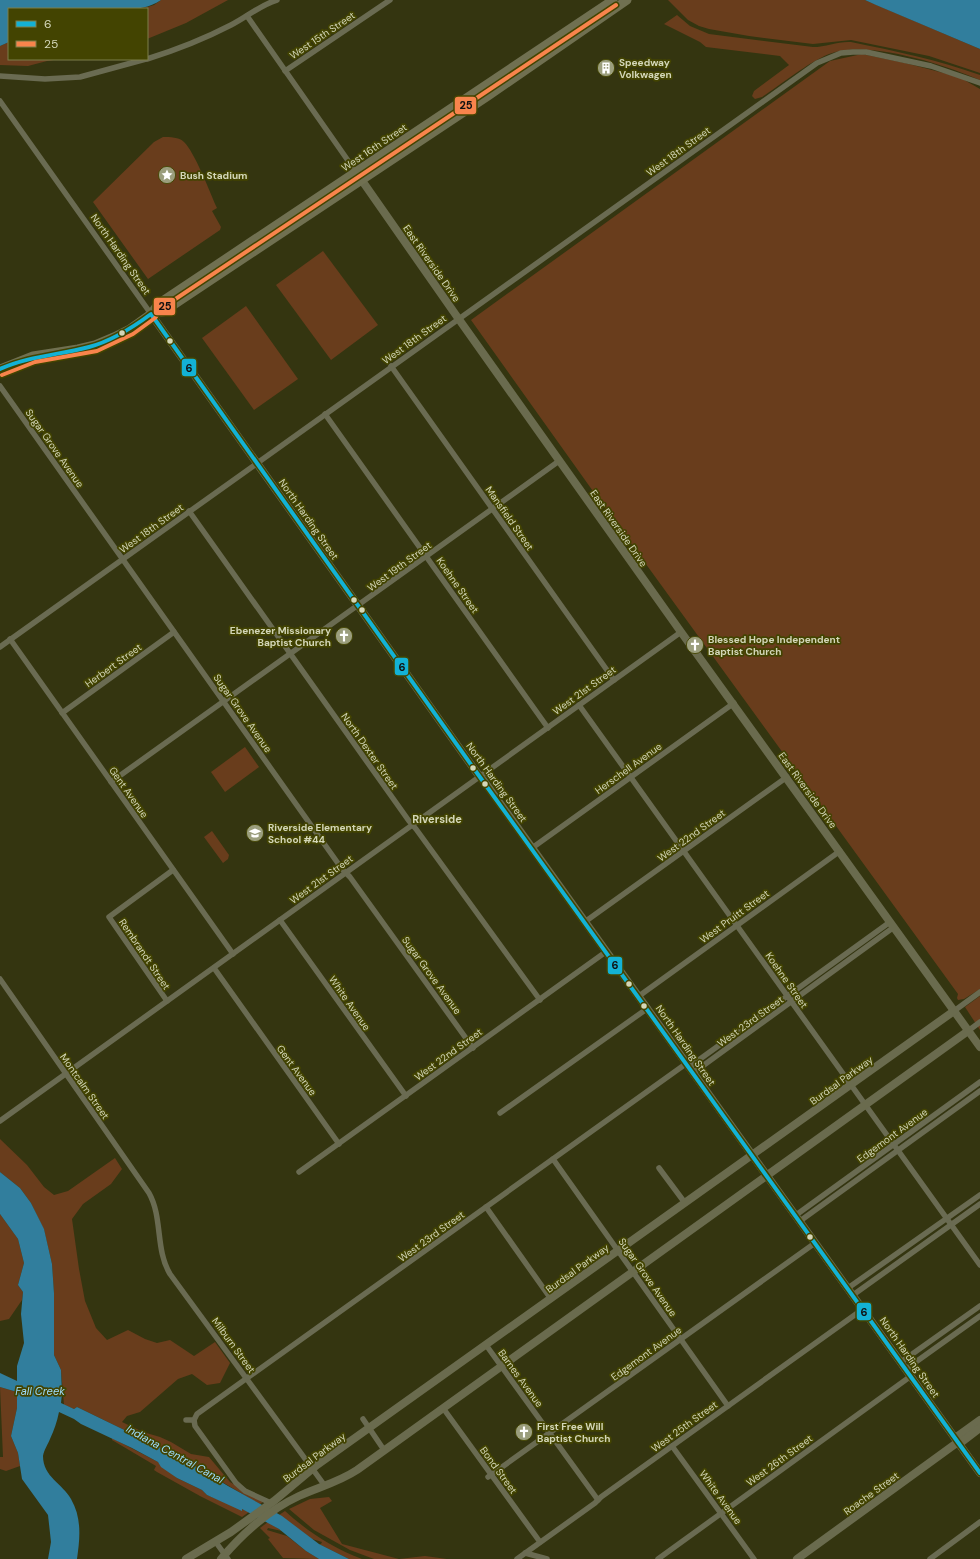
<svg xmlns="http://www.w3.org/2000/svg" width="980" height="1559" font-family="'DM Sans',sans-serif">
<style>
.green{fill:#693d1c}
.water{fill:#317e9d}
.lines{fill:none;stroke-linecap:round;stroke-linejoin:round}
.street{stroke:#6a6b52;stroke-width:5.5}
.secondary{stroke:#6a6b4e;stroke-width:8}
.primary{stroke:#707051;stroke-width:9}
.bus-1-casing{stroke:#434401;stroke-width:7}
.bus-2-casing{stroke:#434401;stroke-width:7}
.bus-1{stroke:#13b2d5;stroke-width:4}
.bus-2{stroke:#f8844c;stroke-width:4}
.bus-dot{fill:#d3d6b8;stroke:#434401;stroke-width:1.5}
.labels{text-anchor:middle;stroke-width:3.5;stroke-linejoin:round;paint-order:stroke}
.street-label{font-size:10px;fill:#d3d6b8;stroke:#434401}
.poi-label{font-size:10px;font-weight:bold;fill:#d3d6b8;stroke:#434401;text-anchor:start}
.neighbourhood-label{font-size:11px;font-weight:bold;fill:#d3d6b8;stroke:#434401}
.water-label{font-size:11px;font-style:italic;fill:#9eddfd;stroke:#434401}
.line-badge{stroke:#434401;stroke-width:1.5}
.pale-badge-label{font-size:11px;text-anchor:middle;font-weight:bold;fill:#111}
</style>
<rect width="100%" height="100%" fill="#343510"/>
<g class="green">
<polygon points="161,0 228,0 186,23 147,39 147,9 141,9 154,5"/>
<polygon points="668,0 865,0 980,49 980,73 929,56 851,40 813,44 749,36 709,29 699,26 688,20"/>
<path d="M677,15L690,26L709,34L813,47C826,47 839,41 851,42C895,51 938,60 980,75V80C944,64 866,39 829,54C807,63 782,84 762,97L755,99L752,96L754,91L789,65L780,56L706,47L700,42L664,24Z"/>
<polygon points="9,42 9,59 61,59 47,61 28,66 0,65 0,46"/>
<polygon points="862,54 905,63 959,77 980,89 980,989 964,999 958,1000 957,998 958,994 590,487 471,320 830,61"/>
<path d="M163,137C170,137 179,137 184,142C195,153 209,190 216,206L217,208L212,211L221,227L220,230L148,279L93,202L154,142Z"/>
<polygon points="323,251 378,325 331,360 276,285"/>
<polygon points="246,306 298,379 254,410 202,338"/>
<polygon points="245,747 259,767 225,792 211,772"/>
<polygon points="212,831 229,855 228,859 223,863 204,837"/>
<polygon points="980,996 980,1030 965,1007"/>
<polygon points="0,1139 27,1165 44,1187 54,1195 68,1191 115,1158 122,1169 111,1184 83,1204 72,1219 79,1269 85,1301 96,1328 107,1340 128,1330 145,1339 157,1343 170,1340 194,1356 215,1342 230,1363 220,1383 207,1385 192,1374 178,1379 140,1412 127,1416 122,1422 143,1432 160,1437 171,1442 191,1454 209,1457 230,1482 263,1502 260,1504 256,1502 180,1457 77,1407 74,1409 64,1405 61,1370 54,1355 54,1293 52,1264 44,1230 31,1203 20,1188 0,1172"/>
<polygon points="0,1214 18,1239 24,1263 18,1285 23,1292 22,1300 9,1319 0,1321"/>
<polygon points="0,1387 17,1392 17,1408 11,1436 18,1453 20,1466 6,1471 0,1469 0,1457 3,1457"/>
<polygon points="112,1438 158,1462 177,1478 202,1490 207,1495 249,1512 242,1517 200,1496 157,1472 154,1470 156,1466 112,1440"/>
<polygon points="329,1497 332,1501 320,1508 342,1544 399,1559 425,1556 447,1559 374,1559 350,1550 314,1530 289,1509 310,1499"/>
<path d="M285,1511C307,1531 334,1549 362,1559H349L319,1544H321L322,1542L312,1539L279,1515Z"/>
<polygon points="268,1522 282,1531 268,1528 267,1530 287,1536 306,1551 319,1559 283,1558 268,1539 270,1538 260,1528"/>
</g>
<g class="water">
<path d="M0,0H161C145,11 128,9 109,9L108,8L103,9H9V42L0,46Z"/>
<polygon points="865,0 980,0 980,49 876,5"/>
<path d="M0,1172L20,1188L31,1203L44,1229L52,1264L54,1293V1355L61,1370L62,1393L61,1403L74,1409L77,1407L180,1457L228,1486L282,1516L319,1544L349,1559H319L306,1551L279,1529L242,1509V1511L207,1495L202,1490L177,1478L161,1467L158,1462L132,1448L81,1424L74,1419L59,1412C57,1422 54,1430 50,1439C48,1444 44,1450 43,1456C43,1477 63,1484 71,1499C82,1518 80,1538 77,1559H48L51,1542L48,1515L22,1479L18,1453L11,1436L17,1408V1392L0,1387V1373L17,1381V1366L24,1343L21,1314L23,1292L18,1285L24,1263L18,1239L0,1214Z"/>
</g>
<g class="lines">
<g class="street">
<polyline points="247,16 356,172"/>
<path d="M147,59C176,50 204,39 231,25C247,17 260,5 277,0"/>
<polyline points="285,71 390,0"/>
<polyline points="0,76 45,79 80,77 146,59"/>
<polyline points="0,101 151,314"/>
<polyline points="391,366 614,680"/>
<polyline points="0,386 342,869 350,877 473,1048"/>
<polyline points="325,414 548,728"/>
<polyline points="189,511 409,821 416,829 540,1000"/>
<polyline points="10,639 233,954"/>
<polyline points="0,647 817,63 841,53 853,52 866,52 931,66 980,83"/>
<polyline points="579,705 980,1265"/>
<polyline points="62,713 174,632"/>
<polyline points="111,782 559,461"/>
<polyline points="532,848 734,703"/>
<polyline points="280,920 406,1096"/>
<polyline points="586,921 787,777"/>
<polyline points="214,968 339,1144"/>
<path d="M0,979L149,1193C163,1218 155,1249 170,1274L325,1486"/>
<polyline points="639,996 840,851"/>
<polyline points="167,1001 109,917 173,870"/>
<polyline points="954,1011 980,992"/>
<polyline points="968,1031 980,1022"/>
<polyline points="689,1067 890,922"/>
<polyline points="693,1073 894,927"/>
<polyline points="500,1113 648,1008"/>
<polyline points="0,1121 681,632"/>
<polyline points="553,1159 728,1406"/>
<polyline points="659,1168 685,1203"/>
<polyline points="299,1172 607,951"/>
<polyline points="486,1207 551,1299"/>
<polyline points="796,1215 980,1082"/>
<polyline points="800,1221 980,1091"/>
<polyline points="848,1288 980,1195"/>
<polyline points="853,1295 980,1204"/>
<polyline points="486,1345 598,1500"/>
<polyline points="901,1362 980,1306"/>
<polyline points="906,1369 980,1316"/>
<polyline points="443,1408 540,1542"/>
<polyline points="363,1419 384,1450"/>
<polyline points="186,1420 194,1420 197,1414 687,1063"/>
<polyline points="194,1420 195,1426 236,1483 245,1491 271,1503"/>
<polyline points="672,1446 754,1559"/>
<polyline points="488,1477 815,1243"/>
<polyline points="215,1541 228,1559"/>
<polyline points="525,1553 547,1559"/>
<polyline points="517,1559 595,1503 601,1497 863,1309"/>
<polyline points="658,1559 911,1376"/>
<polyline points="930,1559 980,1522"/>
</g>
<g class="secondary">
<polyline points="356,172 458,318 681,632 980,1047"/>
<polyline points="151,314 477,773 484,781 980,1473"/>
<polyline points="955,1438 980,1420"/>
<polyline points="959,1444 980,1428"/>
<polyline points="186,1559 231,1532 274,1501 317,1465 954,1011"/>
<path d="M221,1559C242,1534 269,1510 299,1496C319,1487 339,1482 357,1470L968,1031"/>
<polyline points="797,1559 958,1442"/>
</g>
<g class="primary">
<polyline points="151,314 163,312 488,96 627,0"/>
<polyline points="0,369 33,356 78,349 95,345 114,337 130,329 151,314 158,304 613,0"/>
</g>
<defs>
<path id="bus-1" d="M0,369C29,356 59,355 89,347C112,341 132,328 151,314L477,773L980,1473"/>
<polyline id="bus-2" points="2,375 35,362 97,351 133,334 155,318 162,308 616,5"/>
</defs>
<use href="#bus-1" class="bus-1-casing"/>
<use href="#bus-2" class="bus-2-casing"/>
<use href="#bus-1" class="bus-1"/>
<use href="#bus-2" class="bus-2"/>
</g>
<defs>
<symbol id="building-disc" viewBox="-11 -11 22 22"><circle r="9.5" fill="#9b9e7d" stroke="#434401"/><path d="M-4-6H4V6H1V3H-1V6H-4ZM-2.5-4.3h1.7v1.8h-1.7ZM.8-4.3h1.7v1.8H.8ZM-2.5-1h1.7V.8h-1.7ZM.8-1h1.7V.8H.8Z" fill="#fff"/></symbol>
<symbol id="sight-disc" viewBox="-11 -11 22 22"><circle r="9.5" fill="#9b9e7d" stroke="#434401"/><path d="M0-6L1.8-2.2L6-1.7L2.9 1.2L3.7 5.4L0 3.3L-3.7 5.4L-2.9 1.2L-6-1.7L-1.8-2.2Z" fill="#fff"/></symbol>
<symbol id="church-disc" viewBox="-11 -11 22 22"><circle r="9.5" fill="#9b9e7d" stroke="#434401"/><path d="M-1.2-6h2.4v3.5h3.3v2.4h-3.3V6h-2.4V-.1h-3.3v-2.4h3.3Z" fill="#fff"/></symbol>
<symbol id="school-disc" viewBox="-11 -11 22 22"><circle r="9.5" fill="#9b9e7d" stroke="#434401"/><path d="M0-5L7-2L0 1L-7-2ZM-4 1L0 2.5L4 1V4Q0 6-4 4Z" fill="#fff"/></symbol>
</defs>
<g fill-rule="evenodd">
<use href="#building-disc" x="596" y="58" width="20" height="20"/>
<use href="#sight-disc" x="157" y="165" width="20" height="20"/>
<use href="#church-disc" x="334" y="626" width="20" height="20"/>
<use href="#church-disc" x="685" y="635" width="20" height="20"/>
<use href="#school-disc" x="245" y="823" width="20" height="20"/>
<use href="#church-disc" x="514" y="1422" width="20" height="20"/>
</g>
<g class="bus-dot">
<circle cx="122" cy="333" r="3.5"/>
<circle cx="170" cy="341" r="3.5"/>
<circle cx="354" cy="600" r="3.5"/>
<circle cx="362" cy="610" r="3.5"/>
<circle cx="473" cy="768" r="3.5"/>
<circle cx="485" cy="784" r="3.5"/>
<circle cx="629" cy="984" r="3.5"/>
<circle cx="644" cy="1006" r="3.5"/>
<circle cx="810" cy="1237" r="3.5"/>
</g>
<g class="labels">
<g class="street-label">
<text transform="translate(322 35) rotate(-34)" y="4">West 15th Street</text>
<text transform="translate(374 147) rotate(-34)" y="4">West 16th Street</text>
<text transform="translate(678 151) rotate(-36)" y="4">West 18th Street</text>
<text transform="translate(121 254) rotate(55)" y="4">North Harding Street</text>
<text transform="translate(432 263) rotate(55)" y="4">East Riverside Drive</text>
<text transform="translate(414 339) rotate(-36)" y="4">West 18th Street</text>
<text transform="translate(55 448) rotate(55)" y="4">Sugar Grove Avenue</text>
<text transform="translate(510 518) rotate(55)" y="4">Mansfield Street</text>
<text transform="translate(309 519) rotate(55)" y="4">North Harding Street</text>
<text transform="translate(151 528) rotate(-36)" y="4">West 18th Street</text>
<text transform="translate(619 528) rotate(55)" y="4">East Riverside Drive</text>
<text transform="translate(399 566) rotate(-36)" y="4">West 19th Street</text>
<text transform="translate(458 585) rotate(55)" y="4">Koehne Street</text>
<text transform="translate(113 665) rotate(-36)" y="4">Herbert Street</text>
<text transform="translate(584 690) rotate(-36)" y="4">West 21st Street</text>
<text transform="translate(243 713) rotate(55)" y="4">Sugar Grove Avenue</text>
<text transform="translate(370 751) rotate(55)" y="4">North Dexter Street</text>
<text transform="translate(628 768) rotate(-36)" y="4">Herschell Avenue</text>
<text transform="translate(497 782) rotate(54)" y="4">North Harding Street</text>
<text transform="translate(808 790) rotate(54)" y="4">East Riverside Drive</text>
<text transform="translate(129 792) rotate(55)" y="4">Gent Avenue</text>
<text transform="translate(691 835) rotate(-36)" y="4">West 22nd Street</text>
<text transform="translate(321 879) rotate(-36)" y="4">West 21st Street</text>
<text transform="translate(734 916) rotate(-36)" y="4">West Pruitt Street</text>
<text transform="translate(145 954) rotate(56)" y="4">Rembrandt Street</text>
<text transform="translate(432 975) rotate(54)" y="4">Sugar Grove Avenue</text>
<text transform="translate(787 980) rotate(55)" y="4">Koehne Street</text>
<text transform="translate(350 1003) rotate(55)" y="4">White Avenue</text>
<text transform="translate(750 1021) rotate(-36)" y="4">West 23rd Street</text>
<text transform="translate(686 1045) rotate(55)" y="4">North Harding Street</text>
<text transform="translate(448 1054) rotate(-36)" y="4">West 22nd Street</text>
<text transform="translate(297 1070) rotate(54)" y="4">Gent Avenue</text>
<text transform="translate(841 1080) rotate(-36)" y="4">Burdsal Parkway</text>
<text transform="translate(85 1086) rotate(55)" y="4">Montcalm Street</text>
<text transform="translate(892 1135) rotate(-36)" y="4">Edgemont Avenue</text>
<text transform="translate(431 1236) rotate(-36)" y="4">West 23rd Street</text>
<text transform="translate(577 1268) rotate(-36)" y="4">Burdsal Parkway</text>
<text transform="translate(648 1277) rotate(55)" y="4">Sugar Grove Avenue</text>
<text transform="translate(234 1345) rotate(54)" y="4">Milburn Street</text>
<text transform="translate(646 1353) rotate(-36)" y="4">Edgemont Avenue</text>
<text transform="translate(910 1357) rotate(55)" y="4">North Harding Street</text>
<text transform="translate(521 1378) rotate(54)" y="4">Barnes Avenue</text>
<text transform="translate(684 1426) rotate(-36)" y="4">West 25th Street</text>
<text transform="translate(314 1457) rotate(-37)" y="4">Burdsal Parkway</text>
<text transform="translate(779 1460) rotate(-36)" y="4">West 26th Street</text>
<text transform="translate(499 1470) rotate(54)" y="4">Bond Street</text>
<text transform="translate(871 1493) rotate(-36)" y="4">Roache Street</text>
<text transform="translate(721 1497) rotate(54)" y="4">White Avenue</text>
</g>
<g class="poi-label">
<text x="619" y="66">Speedway<tspan x="619" dy="12">Volkwagen</tspan></text>
<text x="180" y="179">Bush Stadium</text>
<text x="331" y="634" text-anchor="end">Ebenezer Missionary<tspan x="331" dy="12">Baptist Church</tspan></text>
<text x="708" y="643">Blessed Hope Independent<tspan x="708" dy="12">Baptist Church</tspan></text>
<text x="268" y="831">Riverside Elementary<tspan x="268" dy="12">School #44</tspan></text>
<text x="537" y="1430">First Free Will<tspan x="537" dy="12">Baptist Church</tspan></text>
</g>
<g class="neighbourhood-label">
<text x="437" y="823">Riverside</text>
</g>
<g class="water-label">
<text x="40" y="1395">Fall Creek</text>
<text transform="translate(175 1454) rotate(29)" y="4">Indiana Central Canal</text>
</g>
</g>
<g class="line-badge">
<rect x="454" y="96" width="23" height="19" rx="4" fill="#f8844c"/>
<rect x="153" y="297" width="23" height="19" rx="4" fill="#f8844c"/>
<rect x="181" y="358" width="16" height="19" rx="4" fill="#13b2d5"/>
<rect x="394" y="657" width="15" height="19" rx="4" fill="#13b2d5"/>
<rect x="607" y="956" width="16" height="19" rx="4" fill="#13b2d5"/>
<rect x="856" y="1302" width="16" height="19" rx="4" fill="#13b2d5"/>
</g>
<g class="pale-badge-label">
<text x="466" y="109">25</text>
<text x="165" y="310">25</text>
<text x="189" y="372">6</text>
<text x="402" y="671">6</text>
<text x="615" y="969">6</text>
<text x="864" y="1316">6</text>
</g>
<rect x="8" y="8" width="140" height="52" fill="#434401" stroke="#7d7e4a"/>
<rect x="16" y="21" width="20" height="6" fill="#13b2d5" stroke="#7d7e4a"/>
<text x="44" y="28" font-size="12" fill="#d3d6b8">6</text>
<rect x="16" y="41" width="20" height="6" fill="#f8844c" stroke="#7d7e4a"/>
<text x="44" y="48" font-size="12" fill="#d3d6b8">25</text>
</svg>
